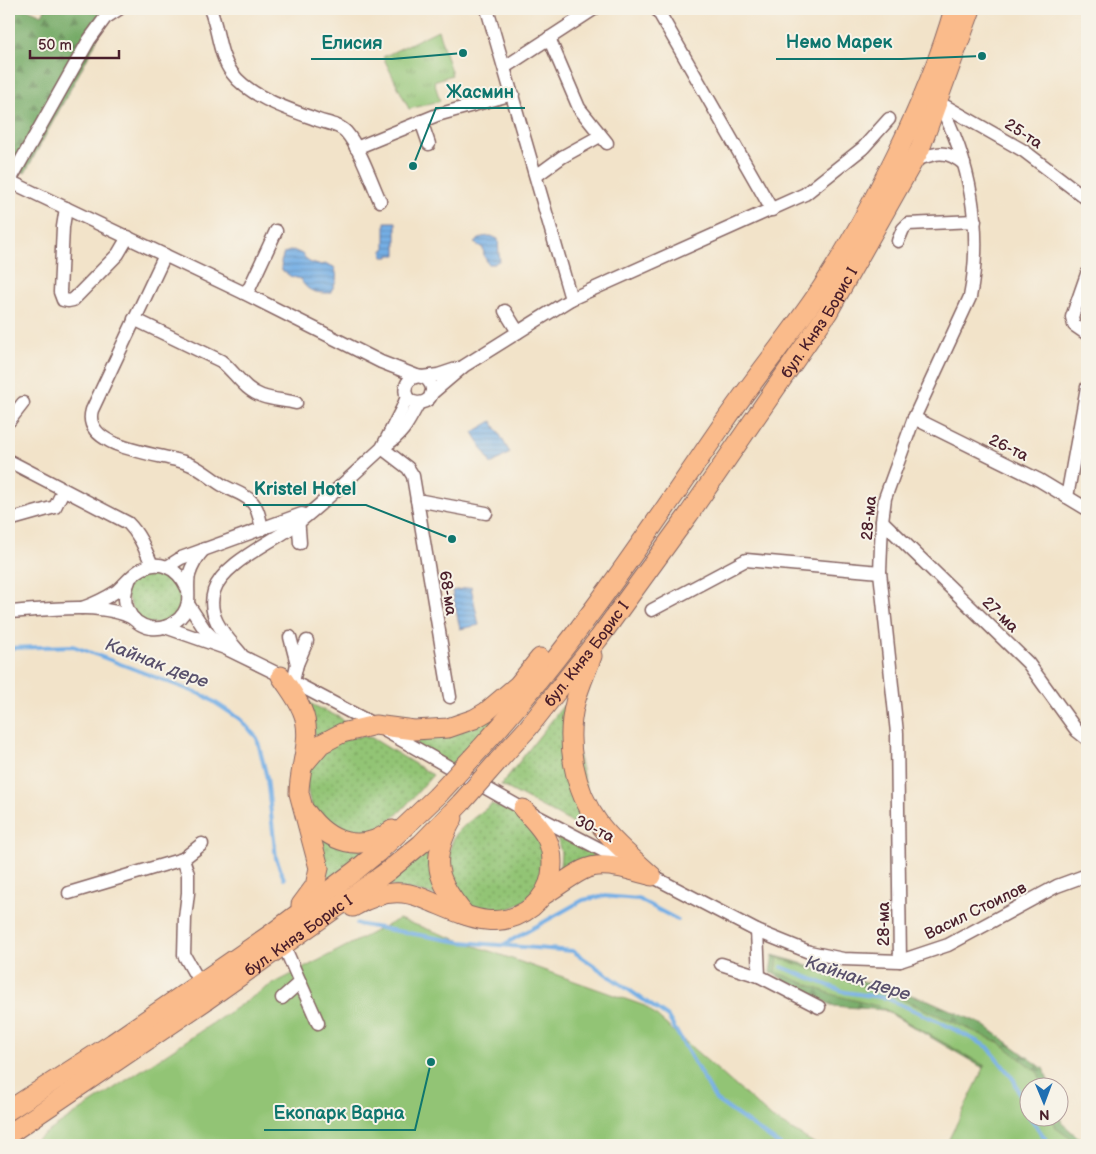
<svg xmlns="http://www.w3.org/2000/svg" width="1096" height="1154" font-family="'Balsamiq Sans',sans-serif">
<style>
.grass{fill:url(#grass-dots);stroke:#6e7250}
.forest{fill:url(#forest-firs);stroke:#606448}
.park{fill:url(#park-tufts);stroke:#6e7250}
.garden{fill:#92c474;stroke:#6e7250}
.water{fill:url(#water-rules);stroke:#606788}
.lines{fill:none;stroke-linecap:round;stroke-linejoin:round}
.stream{stroke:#75afe5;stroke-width:4}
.minor-casing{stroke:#856462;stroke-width:15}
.highway-casing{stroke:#856462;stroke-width:21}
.minor{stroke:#fff;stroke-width:12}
.highway{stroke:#fabb8b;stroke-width:19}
.highway-bridge-casing{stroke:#856462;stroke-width:21;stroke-linecap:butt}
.highway-bridge{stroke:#fabb8b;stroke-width:19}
.labels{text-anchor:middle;stroke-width:4;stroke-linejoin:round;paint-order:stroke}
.street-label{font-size:16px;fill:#4a1f2b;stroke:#f7f3e8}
.water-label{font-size:18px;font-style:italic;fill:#59516c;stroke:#f7f3e8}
.leader{fill:none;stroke:#0f766e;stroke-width:2}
.callout-dot{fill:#0f766e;stroke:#f7f3e8;stroke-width:2}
.callout-label{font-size:18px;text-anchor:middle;font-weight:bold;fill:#0f766e;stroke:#f7f3e8;stroke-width:4;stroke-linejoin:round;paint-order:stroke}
</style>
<defs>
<pattern id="grass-dots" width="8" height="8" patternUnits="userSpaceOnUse" patternTransform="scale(1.25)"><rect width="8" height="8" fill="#92c474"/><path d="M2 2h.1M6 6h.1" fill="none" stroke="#799f5f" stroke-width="1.8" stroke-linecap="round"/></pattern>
<pattern id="forest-firs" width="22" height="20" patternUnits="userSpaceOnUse" patternTransform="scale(1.25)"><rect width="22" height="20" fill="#75aa66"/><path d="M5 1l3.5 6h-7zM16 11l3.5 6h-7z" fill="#628a54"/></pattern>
<pattern id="park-tufts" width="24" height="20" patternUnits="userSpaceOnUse" patternTransform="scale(1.25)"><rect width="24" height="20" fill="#92c474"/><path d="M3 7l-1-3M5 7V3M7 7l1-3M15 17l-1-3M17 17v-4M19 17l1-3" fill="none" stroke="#799f5f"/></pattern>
<pattern id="water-rules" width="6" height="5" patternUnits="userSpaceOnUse" patternTransform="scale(1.25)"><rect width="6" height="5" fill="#75afe5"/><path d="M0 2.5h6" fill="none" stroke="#628eba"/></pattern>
</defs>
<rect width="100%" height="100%" fill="#f7f3e8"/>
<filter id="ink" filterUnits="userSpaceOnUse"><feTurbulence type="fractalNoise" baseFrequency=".02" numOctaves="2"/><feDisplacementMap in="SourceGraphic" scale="10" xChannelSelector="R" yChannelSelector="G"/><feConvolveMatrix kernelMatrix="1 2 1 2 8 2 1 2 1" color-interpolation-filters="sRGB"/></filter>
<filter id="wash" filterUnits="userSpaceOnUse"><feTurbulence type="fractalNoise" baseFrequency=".0096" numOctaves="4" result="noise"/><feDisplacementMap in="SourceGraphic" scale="20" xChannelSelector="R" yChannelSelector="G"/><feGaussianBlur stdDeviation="1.12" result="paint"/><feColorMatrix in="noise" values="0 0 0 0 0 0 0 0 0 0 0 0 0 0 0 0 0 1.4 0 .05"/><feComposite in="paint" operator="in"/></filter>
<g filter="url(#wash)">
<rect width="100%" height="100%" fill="#f2e3c9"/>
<g class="grass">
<polygon points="167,567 188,596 173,624 138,623 125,591 135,573"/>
<polygon points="308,704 311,704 341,718 344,723 316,739"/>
<polygon points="567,704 597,836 501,785 563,706"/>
<polygon points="509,708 451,765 416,745 417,741 451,736"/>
<path d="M363,736L372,738L433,775C418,791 396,820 378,829C371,833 359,833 351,832C314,829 308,806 306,773L336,740Z"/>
<path d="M492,804C501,808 520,814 526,821C531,826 541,843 544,850C545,854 544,860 543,865C536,932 438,921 448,858C450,850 451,843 455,836C462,825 482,812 492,804Z"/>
<polygon points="317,834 370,848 326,884"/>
<polygon points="558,835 560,835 602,860 559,880 561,853 557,836"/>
<polygon points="435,843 444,897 386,885 387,882"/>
</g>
<g class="forest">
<polygon points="9,9 28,9 42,15 45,9 109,9 94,46 25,173 9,165"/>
<polygon points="773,955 928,1000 984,1025 1044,1069 1050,1086 1028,1086 1028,1116 1058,1116 1059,1110 1063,1124 1087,1145 980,1145 990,1072 884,1010 833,1006 770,972"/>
</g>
<polygon class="park" points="438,30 452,75 434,81 440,101 409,109 383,57"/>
<g class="garden">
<polygon points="399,919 645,1006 772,1118 817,1145 28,1145 269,986"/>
<polygon points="778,958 892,995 1000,1043 1038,1073 1043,1086 1028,1086 1028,1116 1052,1117 1056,1128 1079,1145 946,1145 985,1066 881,1007 834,995 776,972"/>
</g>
<g class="water">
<polygon points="385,222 396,222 396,255 389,255 389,257 383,257 382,250 385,250"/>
<path d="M491,236L498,239C499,246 498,252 500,260L494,264H488L484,255L483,248L474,243L482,237Z"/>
<path d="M293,250L302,254L309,262L318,265L327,264L334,267C339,278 336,283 330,293C315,293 308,292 300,279L290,276L282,270L281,262L284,253Z"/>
<polygon points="492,421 510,453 491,464 473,432"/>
<polygon points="471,587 479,625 460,629 452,591"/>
</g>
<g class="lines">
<g class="stream">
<polyline points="9,648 73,646 205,696 240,719 257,738 267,778 276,858 284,879"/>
<polyline points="357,924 460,942 573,951 668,1017 716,1100 780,1145"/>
<polyline points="503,945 583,900 603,896 638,899 678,920"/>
<polyline points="782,967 845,992 886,998 940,1022 988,1047 1014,1080 1028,1116"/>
<polyline points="1029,1116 1050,1145"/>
</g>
</g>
</g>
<g filter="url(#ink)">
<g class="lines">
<defs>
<g id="minor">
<path d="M210,9C219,30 218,54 232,73C249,97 291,110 318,120C326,123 340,125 346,132C360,148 371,181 380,201"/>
<polyline points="487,9 571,299"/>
<polyline points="657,9 772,210"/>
<polyline points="549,38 579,108 607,143"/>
<polyline points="505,67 594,9"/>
<polyline points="938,102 1024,151 1087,199"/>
<polyline points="421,121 429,144"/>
<polyline points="356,148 437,115 513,94"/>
<path d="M913,161C935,153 945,148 964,164"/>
<polyline points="536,176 562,157 600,136"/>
<polyline points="9,181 244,293 381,362 417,376"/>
<polyline points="9,182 89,40 105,18 119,9"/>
<polyline points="66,208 63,227 60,292 63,300 68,301 73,300 118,254 128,237"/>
<polyline points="898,241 903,229 908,224 975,221"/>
<path d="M165,255L92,410C80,450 167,454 189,464C202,469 213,480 224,486C233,491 244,494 251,501C258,507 260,519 262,529"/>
<polyline points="1087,274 1072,317 1074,325 1087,334"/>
<polyline points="244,293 250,287 276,231"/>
<polyline points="505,311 518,332"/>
<path d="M134,319L221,361C235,372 244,390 262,396C273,400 285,400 296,403"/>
<polyline points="422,377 438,375 459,368"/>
<polyline points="431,394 464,366 571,299 805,194 863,148 889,119"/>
<polyline points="914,418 1039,480 1087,509"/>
<polyline points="9,421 23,403"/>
<path d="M383,446L402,409L407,397C399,379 423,368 431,385C437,401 416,409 407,397"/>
<polyline points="382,448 408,468 413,476 450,697"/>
<path d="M9,461L128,523C140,535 145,549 152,565"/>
<polyline points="1067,497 1087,387"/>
<polyline points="417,500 486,513"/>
<polyline points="298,516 300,543"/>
<polyline points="9,520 55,507 63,491"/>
<polyline points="882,521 1028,663 1077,731 1087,739"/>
<polyline points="167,567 181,558 302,514"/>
<path d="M129,581C125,591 123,600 128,610C132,620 141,626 151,628C168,630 185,619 188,602C189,593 187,584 189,575C192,565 197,557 204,549"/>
<polyline points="188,604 205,630 219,644"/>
<path d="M82,608C94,604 106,598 117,591C124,585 129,578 137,572C157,557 177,567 187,588"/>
<polyline points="652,610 746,560 880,572"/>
<path d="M9,612C44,610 103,601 134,619"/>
<polyline points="165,627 225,648 276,673 375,725 523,809 757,931 809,952 843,959 900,961 948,945 1057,886 1087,875"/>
<polyline points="290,637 297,664"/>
<path d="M241,654C225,635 206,617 214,591C223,562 276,541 299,522C328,499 355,473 382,448C402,435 407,425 418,404"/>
<polyline points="293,682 297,664 307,641"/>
<polyline points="69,893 183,859"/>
<polyline points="757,931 759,976 819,1007"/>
<polyline points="284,946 318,1023"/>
<path d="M900,961L897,733L880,572L882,521L885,498L914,418L970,297C983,232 971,160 938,102"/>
<polyline points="721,964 759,976"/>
<polyline points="200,983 184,955 185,918 188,893 188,874 183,859 202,844"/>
<polyline points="282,998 300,982"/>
</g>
<g id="highway">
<path d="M592,656C586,672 579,687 575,703C565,742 574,790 598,822C613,843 634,859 652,876"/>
<path d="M281,676C288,687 297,698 302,710C314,737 299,766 299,793L319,868L315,886L301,905"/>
<path d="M481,748C572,648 648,533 725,421C756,376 791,334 821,289C850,245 874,200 897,153C920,106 940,59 954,9"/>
<path id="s1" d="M498,761L528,728L599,638L689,514L828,312L920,149L971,9"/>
<polyline points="304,764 321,744 342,733 375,725 414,730 448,728 474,719 486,712 518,685 540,658"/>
<path d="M307,813C329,843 361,854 392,830"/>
<path d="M453,818C429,861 436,879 465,915"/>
<path d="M542,896C556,888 569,877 583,870C603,860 628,870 649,875"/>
<path d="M353,907C368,898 385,891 403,893C413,894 423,898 432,902C466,916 498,933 532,907C541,899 549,888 551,875C556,843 543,830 523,809"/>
<polyline points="9,1110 113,1043 271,934 355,871 377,853 437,796"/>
<path id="s2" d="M9,1134L205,1001L388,871L421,844L461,803"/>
</g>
</defs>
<use href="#minor" class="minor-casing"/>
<use href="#highway" class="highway-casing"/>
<use href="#minor" class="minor"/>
<use href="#highway" class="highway"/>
<defs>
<g id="highway-bridge">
<polyline points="437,796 481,748"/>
<polyline points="461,803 498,761"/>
</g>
</defs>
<use href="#highway-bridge" class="highway-bridge-casing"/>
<use href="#highway-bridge" class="highway-bridge"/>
</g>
</g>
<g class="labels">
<g class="street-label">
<text transform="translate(1024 133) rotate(33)" y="6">25-та</text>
<text dy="6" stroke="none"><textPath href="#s1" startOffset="544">бул. Княз Борис I</textPath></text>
<text transform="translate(1009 447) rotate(26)" y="6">26-та</text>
<text transform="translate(868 518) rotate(-84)" y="6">28-ма</text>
<text transform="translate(449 593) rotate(81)" y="6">68-ма</text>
<text transform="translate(1001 614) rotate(44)" y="6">27-ма</text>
<text dy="6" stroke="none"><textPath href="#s1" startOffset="139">бул. Княз Борис I</textPath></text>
<text transform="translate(595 828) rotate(27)" y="6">30-та</text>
<text transform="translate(975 910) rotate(-26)" y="6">Васил Стоилов</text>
<text transform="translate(883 924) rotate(-90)" y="6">28-ма</text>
<text dy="6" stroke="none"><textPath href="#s2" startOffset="351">бул. Княз Борис I</textPath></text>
</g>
<g class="water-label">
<text transform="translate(157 663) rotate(21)" y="6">Кайнак дере</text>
<text transform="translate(858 978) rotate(18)" y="6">Кайнак дере</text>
</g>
</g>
<path class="leader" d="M982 56L902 59H776M463 53L392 59H311M413 166L436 108H525M452 539L366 505H243M431 1062L415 1130H264"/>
<g class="callout-dot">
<circle cx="982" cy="56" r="5"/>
<circle cx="463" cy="53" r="5"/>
<circle cx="413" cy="166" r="5"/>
<circle cx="452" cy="539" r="5"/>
<circle cx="431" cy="1062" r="5"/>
</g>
<g class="callout-label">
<text x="839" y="48">Немо Марек</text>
<text x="352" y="49">Елисия</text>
<text x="480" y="98">Жасмин</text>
<text x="305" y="495">Kristel Hotel</text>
<text x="339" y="1119">Екопарк Варна</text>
</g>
<rect width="1096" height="1154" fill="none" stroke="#f7f3e8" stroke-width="30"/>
<g transform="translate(1044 1102) rotate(179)"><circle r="24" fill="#f7f3e8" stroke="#b29e9c"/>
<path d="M0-4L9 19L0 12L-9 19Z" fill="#1f6fb2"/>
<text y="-8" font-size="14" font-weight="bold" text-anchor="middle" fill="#4a1f2b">N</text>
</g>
<path d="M30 50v8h89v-8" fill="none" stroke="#4a1f2b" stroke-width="2.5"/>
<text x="38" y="50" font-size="15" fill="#4a1f2b" stroke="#f7f3e8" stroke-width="4" paint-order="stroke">50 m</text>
</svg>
